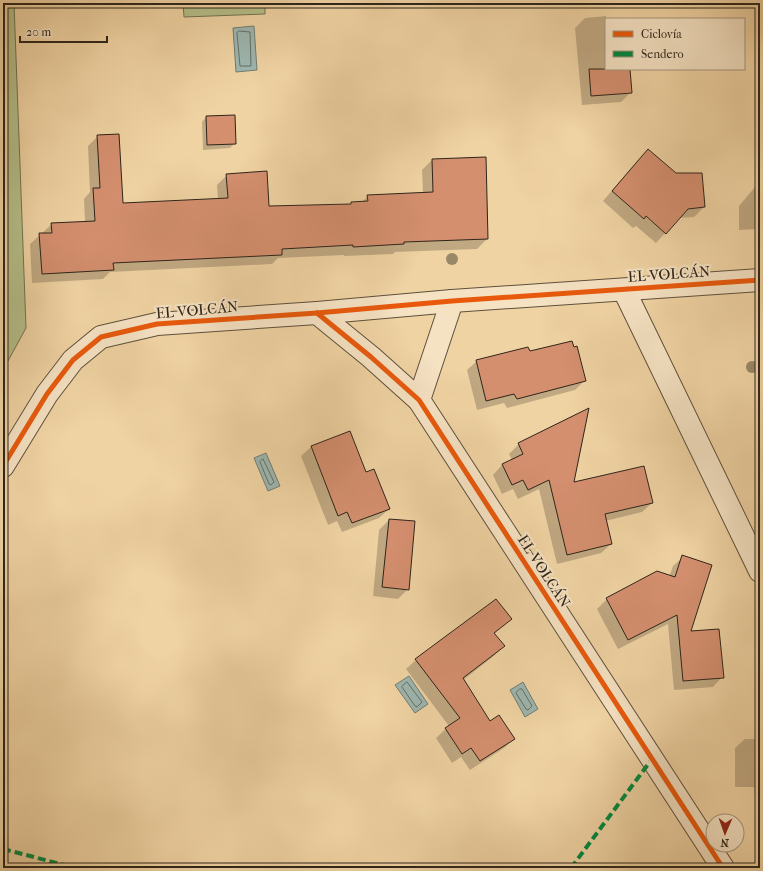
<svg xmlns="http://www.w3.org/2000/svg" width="763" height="871" font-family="'IM FELL French Canon',serif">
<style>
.green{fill:#b5be89;stroke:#727252}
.water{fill:#9db6b0;stroke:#717c74}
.shadow{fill:#0003}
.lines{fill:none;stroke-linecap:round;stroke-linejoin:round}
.shore{stroke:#666e65;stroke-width:1}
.building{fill:#d48f6f;stroke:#2e251a}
.minor-casing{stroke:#5e503c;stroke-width:24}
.minor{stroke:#f5e2c3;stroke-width:22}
.quiet{stroke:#00873e;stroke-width:4;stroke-dasharray:8 4;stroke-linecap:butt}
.cycleway-casing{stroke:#f5e2c3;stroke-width:8}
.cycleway{stroke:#e8590c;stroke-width:5}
.tree{fill:#988867}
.labels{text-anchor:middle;stroke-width:4;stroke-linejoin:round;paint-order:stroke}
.street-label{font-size:15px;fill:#2e251a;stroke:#f5e2c3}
</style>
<rect width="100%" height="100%" fill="#f0d3a3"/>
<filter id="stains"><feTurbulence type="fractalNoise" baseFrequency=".005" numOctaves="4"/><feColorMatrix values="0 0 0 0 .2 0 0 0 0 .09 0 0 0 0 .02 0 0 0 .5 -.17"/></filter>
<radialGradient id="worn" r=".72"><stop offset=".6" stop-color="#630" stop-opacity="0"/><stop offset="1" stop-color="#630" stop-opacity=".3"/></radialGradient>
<g class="green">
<polygon points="3,3 14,3 26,328 3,370"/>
<polygon points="183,3 265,3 265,14 184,17"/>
</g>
<g class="water">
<polygon points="254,26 257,70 236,72 233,28"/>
<polygon points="266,453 280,486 268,491 254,458"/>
<polygon points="409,676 428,704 415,713 395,685"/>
<polygon points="523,682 538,709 525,717 510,690"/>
</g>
<g class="shadow">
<polygon points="606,16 606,69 629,69 631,92 621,102 582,105 575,28 585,18"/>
<polygon points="206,117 235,143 230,148 203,150 202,122"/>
<polygon points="98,136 123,204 218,199 217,185 227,175 268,207 350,205 361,203 368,196 423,193 422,170 432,160 487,239 477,249 395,252 393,254 344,256 344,255 278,258 272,264 110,272 103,279 32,283 30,244 52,224 85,222 84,199 90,192 88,146"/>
<polygon points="638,160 704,207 694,217 679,218 656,243 636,226 633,228 603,201"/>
<polygon points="755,187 760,187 760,229 739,230 739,206"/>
<polygon points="529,353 585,380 575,390 507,408 504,403 477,410 467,370 477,361"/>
<polygon points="519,444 573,483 652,503 642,512 605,521 611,544 601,553 557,564 539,489 518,499 513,489 502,494 493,475 502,465 512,460 509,454"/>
<polygon points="311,447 365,473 389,509 379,518 342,532 337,521 328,525 301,456"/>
<polygon points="389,520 408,589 398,599 373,596 379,530"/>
<polygon points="683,557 689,632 722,677 713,687 674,690 668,624 618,649 597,609 607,599 669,577 673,566"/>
<polygon points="510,619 494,634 503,646 494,656 463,680 490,722 514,739 504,748 470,770 461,757 452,763 436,738 449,726 406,669 416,660"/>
<polygon points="745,739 760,739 760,837 757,837 757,798 755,798 754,787 735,787 735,748"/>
</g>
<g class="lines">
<g class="shore">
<polygon points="239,31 250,32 251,66 240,66 237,33"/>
<polygon points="263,459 274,482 271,485 269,484 260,462"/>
<polygon points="407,682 422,702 417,707 415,706 402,687"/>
<polygon points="520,689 522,689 532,706 528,710 526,709 516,693"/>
</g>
</g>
<g class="building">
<polygon points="589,69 630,69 632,93 591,96"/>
<polygon points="235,115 236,144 207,145 206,116"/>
<polygon points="119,134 123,203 228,198 226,174 267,171 269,206 351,204 351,202 368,201 367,195 433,192 432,159 486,157 488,239 404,242 404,244 353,247 353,245 282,249 282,255 113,263 114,270 42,274 39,233 52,233 51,223 95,221 93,188 100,188 97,135"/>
<polygon points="648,149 676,173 702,173 705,207 688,209 666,234 646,216 644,219 612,191"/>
<polygon points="572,341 574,347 577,346 586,381 517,399 514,394 486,401 476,360 528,347 530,351"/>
<polygon points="589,408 574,482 644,466 653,503 605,514 612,544 567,555 549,480 528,490 523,480 512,485 502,464 523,454 518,443"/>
<polygon points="350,431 366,472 374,469 390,509 352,523 347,512 338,516 311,446"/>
<polygon points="389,519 415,521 409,590 382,587"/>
<polygon points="682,555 712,565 691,631 719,629 724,678 683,681 677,615 628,640 606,598 657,571 675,577"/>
<polygon points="496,599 512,619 494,633 505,646 463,678 490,721 499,715 515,739 480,761 471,748 462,754 445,728 460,718 415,659"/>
</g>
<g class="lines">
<defs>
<g id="minor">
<polyline points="624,290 760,571"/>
<polyline points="317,313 371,357 419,400 723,868"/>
<polyline points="419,400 452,301"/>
<polyline points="3,466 47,394 73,360 101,337 157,324 317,313 452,301 760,280"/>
</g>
</defs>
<use href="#minor" class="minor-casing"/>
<use href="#minor" class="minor"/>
<g class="quiet">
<polyline points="3,849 76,868"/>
<polyline points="571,868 652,759"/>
</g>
<defs>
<g id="cycleway">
<polyline points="317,313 371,357 419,400 723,868"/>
<polyline points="3,466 47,394 73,360 101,337 157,324 317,313 452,301 760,280"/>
</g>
</defs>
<use href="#cycleway" class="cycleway-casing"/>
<use href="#cycleway" class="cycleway"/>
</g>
<g class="tree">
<circle cx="452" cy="259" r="6"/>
<circle cx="752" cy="367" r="6"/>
</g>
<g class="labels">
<g class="street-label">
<text transform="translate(669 274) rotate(-4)" y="5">EL VOLCÁN</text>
<text transform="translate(197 310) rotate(-5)" y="5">EL VOLCÁN</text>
<text transform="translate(544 571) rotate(57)" y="5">EL VOLCÁN</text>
</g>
</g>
<rect width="763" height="871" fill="none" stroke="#f0d3a3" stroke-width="16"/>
<rect x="4" y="4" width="755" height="863" fill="none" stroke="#2e251a" stroke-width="2"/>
<rect x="8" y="8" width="747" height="855" fill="none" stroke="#2e251a"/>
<rect x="605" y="18" width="140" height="52" fill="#f5e2c3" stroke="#a5967f"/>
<rect x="613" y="31" width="20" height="6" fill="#e8590c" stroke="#a5967f"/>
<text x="641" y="38" font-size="12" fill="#2e251a">Ciclovía</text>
<rect x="613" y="51" width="20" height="6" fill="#00873e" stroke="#a5967f"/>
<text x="641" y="58" font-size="12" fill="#2e251a">Sendero</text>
<g transform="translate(725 833) rotate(182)"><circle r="19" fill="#f5e2c3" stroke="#a5967f"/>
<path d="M0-3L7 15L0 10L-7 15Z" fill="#8f2418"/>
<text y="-6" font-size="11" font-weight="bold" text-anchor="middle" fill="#2e251a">N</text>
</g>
<path d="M20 36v6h87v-6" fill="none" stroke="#2e251a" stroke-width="2"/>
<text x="26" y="36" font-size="12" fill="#2e251a" stroke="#f5e2c3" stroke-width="3" paint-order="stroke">20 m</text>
<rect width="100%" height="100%" filter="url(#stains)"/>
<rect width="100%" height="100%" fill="url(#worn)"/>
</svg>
